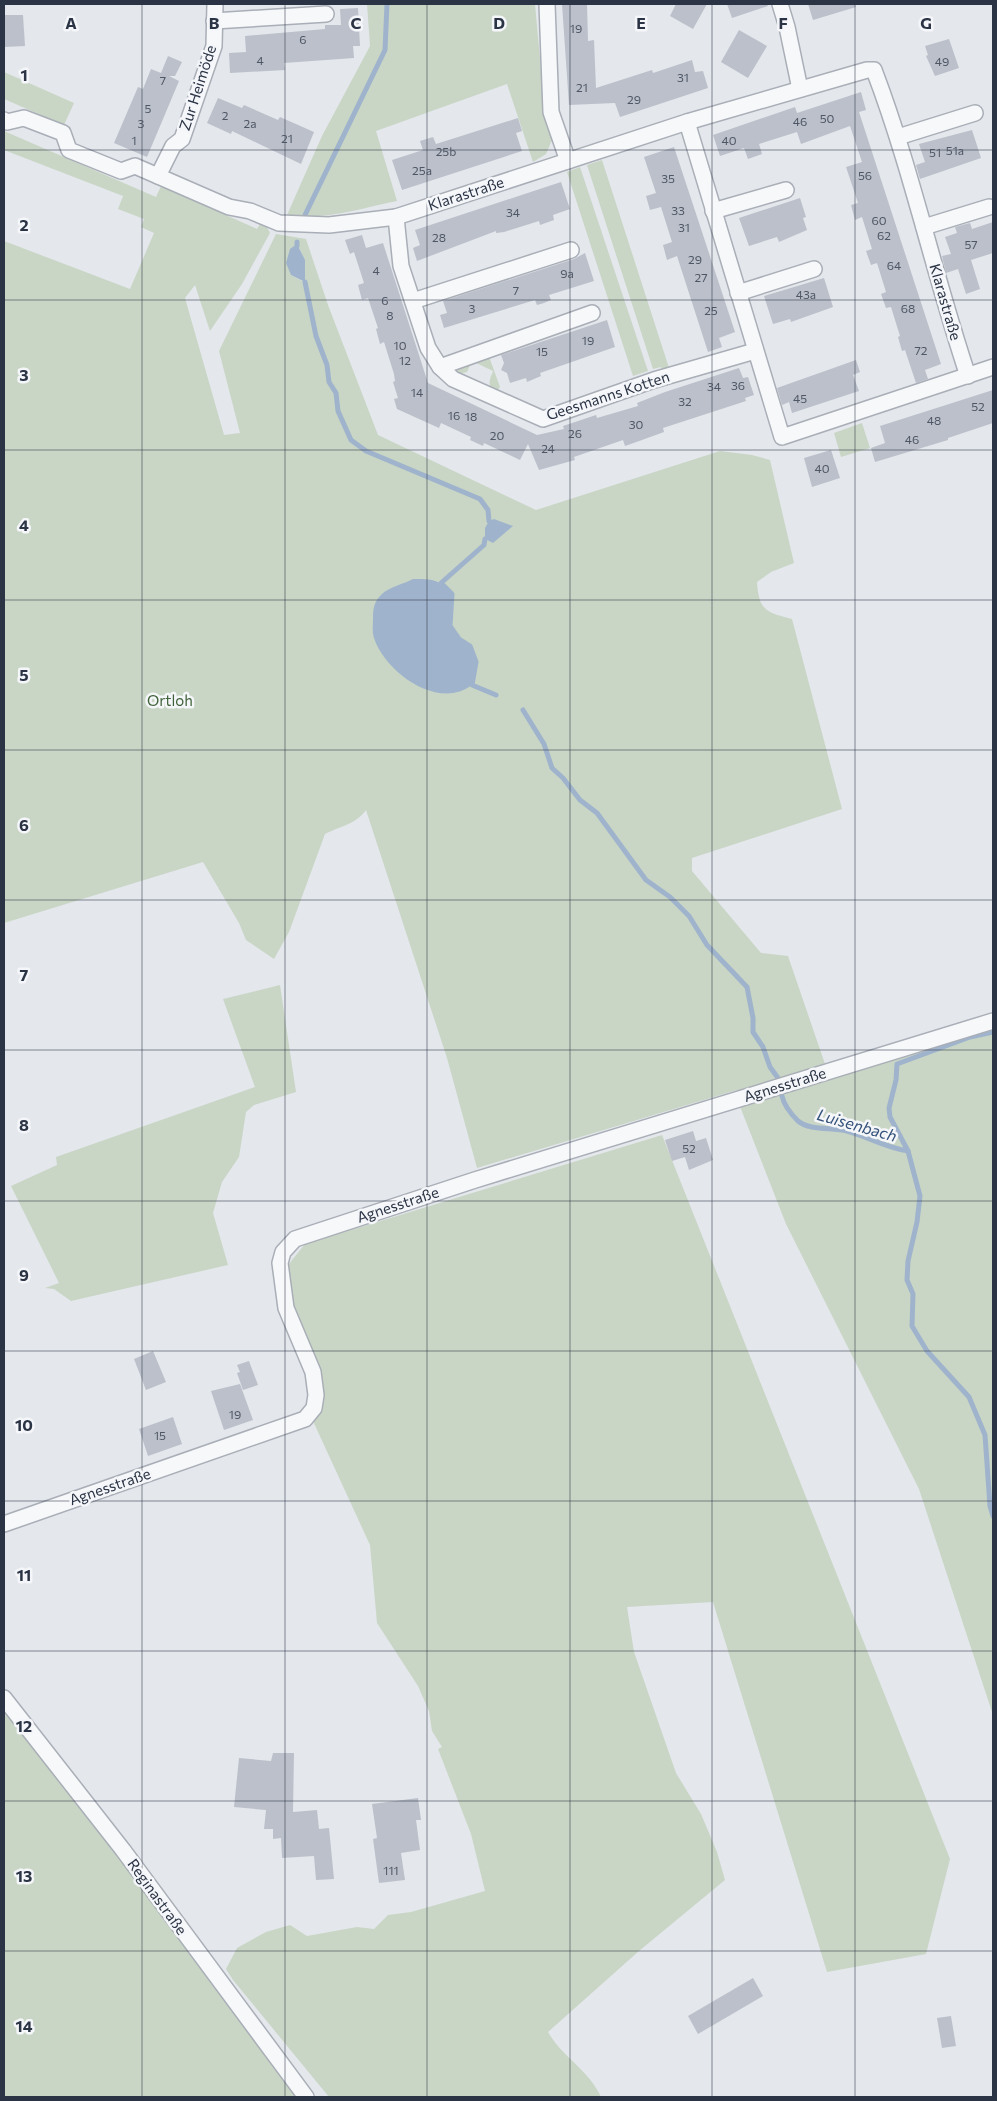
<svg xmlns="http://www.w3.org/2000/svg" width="997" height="2101" font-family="Commissioner,sans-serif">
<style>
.green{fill:#c9d6c5;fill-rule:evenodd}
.water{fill:#9fb4cc}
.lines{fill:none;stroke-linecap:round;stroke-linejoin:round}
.stream{stroke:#9fb4cc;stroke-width:5}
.building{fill:#bbc0ca}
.minor-casing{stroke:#a9aeb7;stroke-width:18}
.minor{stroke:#f7f8fa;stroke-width:15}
.grid{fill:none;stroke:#2b3445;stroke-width:1;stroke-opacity:0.55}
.labels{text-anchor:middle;stroke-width:5;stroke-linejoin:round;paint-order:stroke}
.number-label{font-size:12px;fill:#4f5766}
.street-label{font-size:15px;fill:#2b3445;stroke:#f4f6f9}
.park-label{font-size:15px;fill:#3f6138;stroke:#f4f6f9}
.water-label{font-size:16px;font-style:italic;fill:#34527a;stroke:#f4f6f9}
.grid-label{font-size:16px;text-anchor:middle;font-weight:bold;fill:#2b3445;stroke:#f4f6f9;stroke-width:5;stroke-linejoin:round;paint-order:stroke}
</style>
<rect width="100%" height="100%" fill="#e4e7ec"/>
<g class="green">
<path d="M367,4H535L544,103L552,140L546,154L533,162L507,84L376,131L397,201C362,208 323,221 287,215L322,136L370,46Z"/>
<polygon points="4,72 74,103 64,125 4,99"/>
<path d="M4,131L156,197L161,186L257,229L263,219L270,233L242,284L210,331L195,285L185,298L224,435L240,433L219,351L276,234L306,239L328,305L378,435L536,510L720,451L752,455L770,460L794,563L771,572L757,582C759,611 766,612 792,619L842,809L692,858V871L761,953L788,956L825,1064L993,1013V1715L919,1489L786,1224L741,1109L737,1090L477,1168L447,1058L366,810C356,824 341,826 325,834L289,932L274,959L246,940L239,923L203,862L4,923V241L130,289L154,233L141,227L144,219L118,209L123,196L4,150ZM299,248L305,261L304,282L291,275Z"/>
<polygon points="602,160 670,371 663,373 661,367 653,369 587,165"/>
<polygon points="580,167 648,371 633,376 567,172"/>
<path d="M487,351L500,387L496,392C486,385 490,380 493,371L472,361L467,372L459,374L453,368Z"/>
<polygon points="862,423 870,448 841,457 834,433"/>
<polygon points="280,985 296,1092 254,1105 246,1112 239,1157 222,1182 213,1213 228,1265 71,1301 54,1289 45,1288 59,1283 11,1186 57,1165 56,1157 255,1087 223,999"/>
<path d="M662,1135L950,1859L926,1954L827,1972L713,1602L627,1607L634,1652L676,1773L701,1814L717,1852L725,1880L639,1951L548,2032C562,2057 589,2070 601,2097H329L233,1980L226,1969L237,1948L266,1932L290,1925L307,1936L357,1927L374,1929L388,1915L411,1912L485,1891L471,1834L438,1749L442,1747L432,1731L429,1711L418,1686L377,1623L370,1545L307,1408L320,1400L278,1306L280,1275L305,1244Z"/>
<polygon points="4,1701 305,2097 4,2097"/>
</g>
<g class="water">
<polygon points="294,246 299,248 305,260 305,282 291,275 286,263 290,249"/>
<polygon points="494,519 513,526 493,543 485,539 485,528 489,521"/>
<path d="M413,579C432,579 440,579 452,594L450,626L459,639L470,646L476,662L472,685C438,711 385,672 374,638C372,632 373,624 373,618C373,609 374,601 382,594C389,587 404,584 413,579Z"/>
</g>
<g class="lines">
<g class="stream">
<polyline points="305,215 385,50 387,4"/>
<polyline points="297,246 297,242"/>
<polyline points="305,282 316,336 327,365 329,382 336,393 338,411 351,440 366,451 480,499 488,510 489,521"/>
<polyline points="485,539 484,545 441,583 452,594 450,626 459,639 470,646 476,662 472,685 496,695"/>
<polyline points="523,710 544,744 552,768 563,778 580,800 597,813 646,880 670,897 689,916 707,945 747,987 753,1018 753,1032 763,1047 770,1067 778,1078"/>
<path d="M782,1096C784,1105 791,1114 798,1121C810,1131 832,1127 847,1131C869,1137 884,1147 908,1151L920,1196L917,1222L908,1261L907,1280L913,1294L912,1326L927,1351L969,1397L985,1435L990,1506L993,1516"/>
<polyline points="908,1151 890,1117 889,1108 896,1080 897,1064 970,1037 993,1032"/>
</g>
</g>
<g class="building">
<polygon points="562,4 587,4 588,41 594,40 596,88 652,70 653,73 692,60 695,72 703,71 708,88 620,117 615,103 569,105"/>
<polygon points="676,4 707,4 693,29 670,16"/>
<polygon points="727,4 767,4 768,6 732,18"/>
<polygon points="808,4 855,4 856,7 813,20"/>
<polygon points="358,8 360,46 353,46 354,58 284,63 285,70 230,73 229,53 246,52 245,36 325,29 325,25 341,25 340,9"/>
<polygon points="4,15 23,15 25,46 4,47"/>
<polygon points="739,30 767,46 748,78 721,62"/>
<polygon points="949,39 959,68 935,76 926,56 928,55 925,46"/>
<polygon points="168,56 182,62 175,76 169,76 179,81 147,157 114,143 138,87 143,89 151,69 161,73"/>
<polygon points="861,92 866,110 859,112 941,364 925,370 928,379 916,383 905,350 902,351 898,337 900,336 891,307 886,308 881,294 886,292 877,263 871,265 866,251 872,249 862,217 855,220 851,205 858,203 846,167 862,162 850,126 801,144 797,132 759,144 762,154 748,159 744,148 720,156 713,135 795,107 797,113"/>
<polygon points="218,98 242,108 244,105 278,120 280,117 314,132 301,164 232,131 231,134 207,123"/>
<polygon points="518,118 522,131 516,133 522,151 402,190 392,160 423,150 420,141 433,137 436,144"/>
<polygon points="972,130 981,158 920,179 916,165 925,162 919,144"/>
<polygon points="674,147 735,332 719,338 722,347 708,352 677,256 667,260 663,245 672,242 661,207 650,210 646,196 656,193 644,157"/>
<polygon points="561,182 570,209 553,215 554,220 540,225 539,221 504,232 496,233 496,231 417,261 413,248 420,245 415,230"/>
<polygon points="800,198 806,217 803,218 807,230 779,242 777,237 749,246 739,218"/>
<polygon points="993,222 993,253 971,260 980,289 966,294 958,269 946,273 942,256 951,254 945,237 957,233 955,227 970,223 972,229"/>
<polygon points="362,235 366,248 383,243 428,383 537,435 564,429 563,426 596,415 597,418 638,406 637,403 665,392 739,368 743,378 748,377 754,395 745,398 746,401 663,428 664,432 642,440 625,446 623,440 574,457 575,460 539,470 528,444 520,460 484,443 483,446 470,440 471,437 441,423 439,428 397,409 394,399 398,398 393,382 395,381 394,374 384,342 380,344 376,329 378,328 368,298 362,300 358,285 364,283 354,252 350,254 345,240"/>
<polygon points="585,253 594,281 549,295 551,300 544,303 537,305 535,300 444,328 440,315 447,313 443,301 574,259"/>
<polygon points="824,278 833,307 791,322 790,319 773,324 764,296"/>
<polygon points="607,320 615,347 540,373 541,376 527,382 526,378 510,383 507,373 501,370 504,363 501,355"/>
<polygon points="856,360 860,372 853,375 859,391 792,413 789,402 782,405 777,388"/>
<polygon points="993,390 993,423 948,438 948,440 875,462 871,448 885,443 880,426"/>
<polygon points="831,450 840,478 812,487 804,458"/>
<polygon points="693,1131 696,1141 706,1138 713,1160 689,1170 685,1157 672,1161 665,1140"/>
<polygon points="153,1351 166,1382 146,1390 134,1359"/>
<polygon points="249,1361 258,1385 243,1390 237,1373 240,1372 237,1365"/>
<polygon points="240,1384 253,1420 224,1430 211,1391"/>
<polygon points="173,1417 182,1444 148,1456 139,1429"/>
<polygon points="273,1753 294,1753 293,1812 317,1810 319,1829 329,1828 334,1879 316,1880 314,1856 282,1858 281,1838 273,1839 273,1829 264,1829 266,1810 234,1807 239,1758 271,1761"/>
<polygon points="418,1798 421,1820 416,1820 420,1850 401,1853 405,1880 379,1883 373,1839 377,1838 372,1804"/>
<polygon points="753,1978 763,1996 698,2034 688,2016"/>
<polygon points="951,2016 956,2046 942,2048 937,2018"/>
</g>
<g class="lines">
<defs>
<g id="minor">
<polyline points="547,4 551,112 568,161"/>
<polyline points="780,4 787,27 800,89"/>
<polyline points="214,21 326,14"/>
<path d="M4,120L7,122L24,118L63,133L69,150L121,171L135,166L229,207L250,211L279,223L329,225L396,217L687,122L867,70H874C912,170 934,275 968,376"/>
<polyline points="687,122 782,437 993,367"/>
<polyline points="898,137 975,113"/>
<polyline points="158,176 173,146 182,139 214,46 215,4"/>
<polyline points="713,211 786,190"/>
<polyline points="396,217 401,266 428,348 440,367 453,379 543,419 654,380 755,351"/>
<polyline points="924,227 989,207"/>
<polyline points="738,293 814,269"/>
<polyline points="413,301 571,250"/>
<polyline points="440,367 592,313"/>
<polyline points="4,1524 305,1419 314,1408 316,1395 313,1372 286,1308 280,1263 283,1252 295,1239 475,1180 993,1021"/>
<polyline points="4,1698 123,1850 306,2097"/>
</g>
</defs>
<use href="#minor" class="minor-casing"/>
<use href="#minor" class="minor"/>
</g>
<path class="grid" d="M142,4V2097M285,4V2097M427,4V2097M570,4V2097M712,4V2097M855,4V2097M4,150H993M4,300H993M4,450H993M4,600H993M4,750H993M4,900H993M4,1050H993M4,1201H993M4,1351H993M4,1501H993M4,1651H993M4,1801H993M4,1951H993"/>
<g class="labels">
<g class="number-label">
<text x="576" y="33">19</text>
<text x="303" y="44">6</text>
<text x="260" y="65">4</text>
<text x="942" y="66">49</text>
<text x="683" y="82">31</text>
<text x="163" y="85">7</text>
<text x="582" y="92">21</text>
<text x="634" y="104">29</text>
<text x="148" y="113">5</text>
<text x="225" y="120">2</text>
<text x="827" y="123">50</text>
<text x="800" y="126">46</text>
<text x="141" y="128">3</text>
<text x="250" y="128">2a</text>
<text x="287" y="143">21</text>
<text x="134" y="145">1</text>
<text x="729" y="145">40</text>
<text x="955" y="155">51a</text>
<text x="446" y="156">25b</text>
<text x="935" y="157">51</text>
<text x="422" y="175">25a</text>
<text x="865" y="180">56</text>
<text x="668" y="183">35</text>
<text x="678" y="215">33</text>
<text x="513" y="217">34</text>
<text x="879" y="225">60</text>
<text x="684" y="232">31</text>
<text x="884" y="240">62</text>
<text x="439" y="242">28</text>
<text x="971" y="249">57</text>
<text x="695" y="264">29</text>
<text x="894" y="270">64</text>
<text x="376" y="275">4</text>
<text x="567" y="278">9a</text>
<text x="701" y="282">27</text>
<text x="516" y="295">7</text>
<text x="806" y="299">43a</text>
<text x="385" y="305">6</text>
<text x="472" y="313">3</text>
<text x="908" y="313">68</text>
<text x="711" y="315">25</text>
<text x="390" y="320">8</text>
<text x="588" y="345">19</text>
<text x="400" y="350">10</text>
<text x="921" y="355">72</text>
<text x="542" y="356">15</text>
<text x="405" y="365">12</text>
<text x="738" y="390">36</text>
<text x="714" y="391">34</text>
<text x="417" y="397">14</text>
<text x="800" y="403">45</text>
<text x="685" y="406">32</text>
<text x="978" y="411">52</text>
<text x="454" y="420">16</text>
<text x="471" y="421">18</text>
<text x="934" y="425">48</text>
<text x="636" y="429">30</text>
<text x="575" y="438">26</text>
<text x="497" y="440">20</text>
<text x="912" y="444">46</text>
<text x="548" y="453">24</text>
<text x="822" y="473">40</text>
<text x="689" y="1153">52</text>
<text x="235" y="1419">19</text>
<text x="160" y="1440">15</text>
<text x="391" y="1875">111</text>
</g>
<g class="street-label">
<text transform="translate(198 88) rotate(-72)" y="5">Zur Heimöde</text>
<text transform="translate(466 194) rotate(-18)" y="5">Klarastraße</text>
<text transform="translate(945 302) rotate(74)" y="5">Klarastraße</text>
<text transform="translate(608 396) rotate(-18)" y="5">Geesmanns Kotten</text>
<text transform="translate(785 1085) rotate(-17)" y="5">Agnesstraße</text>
<text transform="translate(398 1205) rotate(-18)" y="5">Agnesstraße</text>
<text transform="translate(110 1487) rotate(-19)" y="5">Agnesstraße</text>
<text transform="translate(157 1897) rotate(54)" y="5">Reginastraße</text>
</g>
<g class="park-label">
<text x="170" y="706">Ortloh</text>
</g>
<g class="water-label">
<text transform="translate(857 1125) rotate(16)" y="6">Luisenbach</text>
</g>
</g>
<g class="grid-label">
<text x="71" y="29">A</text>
<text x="214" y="29">B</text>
<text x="356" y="29">C</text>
<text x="499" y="29">D</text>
<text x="641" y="29">E</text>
<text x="783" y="29">F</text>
<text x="926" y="29">G</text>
<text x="24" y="81">1</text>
<text x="24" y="231">2</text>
<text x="24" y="381">3</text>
<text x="24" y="531">4</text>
<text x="24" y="681">5</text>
<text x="24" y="831">6</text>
<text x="24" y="981">7</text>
<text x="24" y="1131">8</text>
<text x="24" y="1281">9</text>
<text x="24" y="1431">10</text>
<text x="24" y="1581">11</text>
<text x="24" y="1732">12</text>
<text x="24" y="1882">13</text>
<text x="24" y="2032">14</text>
</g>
<rect width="997" height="2101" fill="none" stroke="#2b3445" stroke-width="10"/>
</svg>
